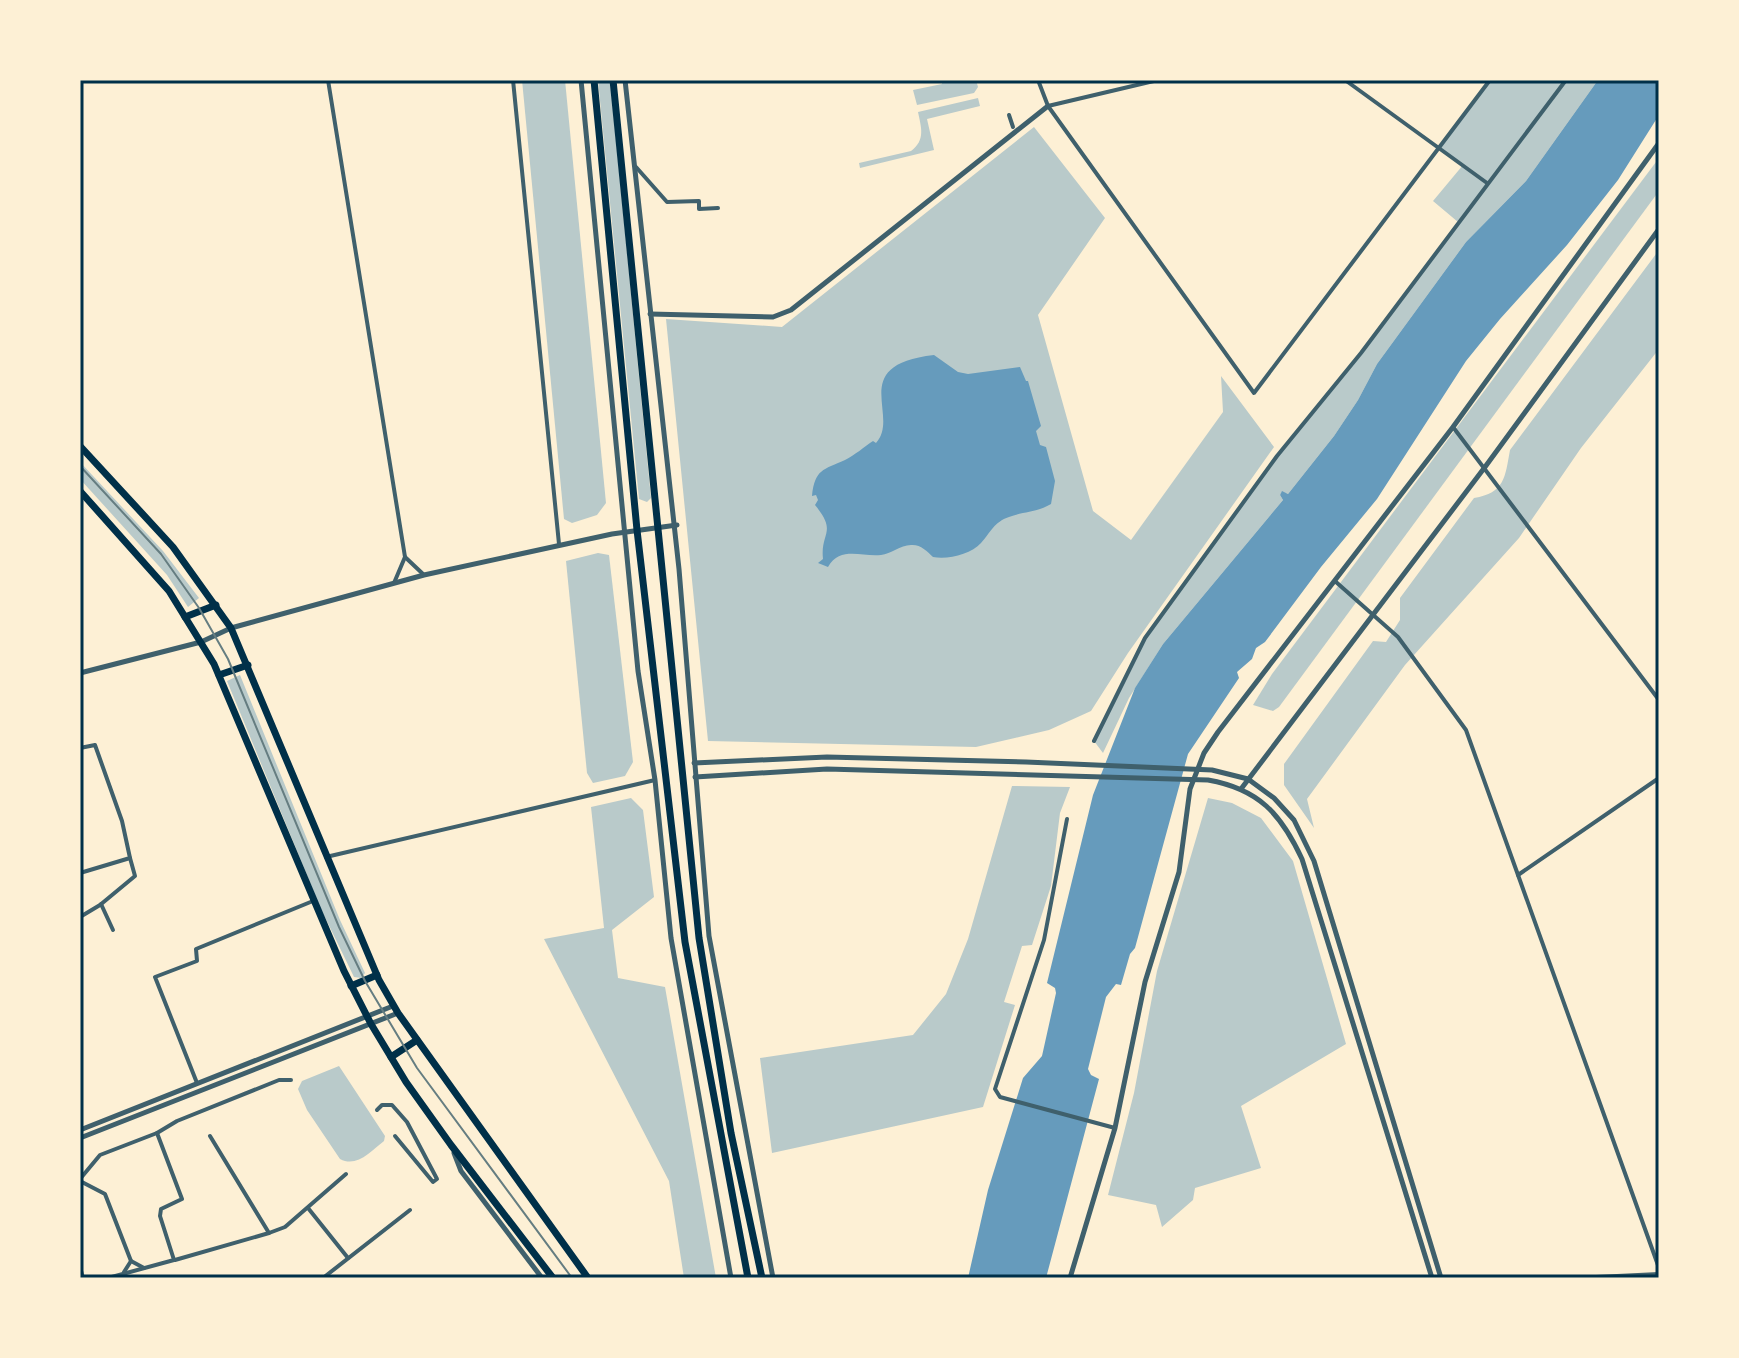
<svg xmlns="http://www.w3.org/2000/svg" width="1739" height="1358" font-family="'Space Grotesk',sans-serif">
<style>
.green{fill:#b9caca}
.water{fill:#669bbc}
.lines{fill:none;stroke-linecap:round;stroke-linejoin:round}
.minor{stroke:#3f606c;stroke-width:4}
.tertiary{stroke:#3f606c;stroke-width:5}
.primary{stroke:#003049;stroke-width:7}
.rail{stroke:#657d81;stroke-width:2}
.neatline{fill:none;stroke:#003049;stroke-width:3}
</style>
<rect width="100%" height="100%" fill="#fdf0d5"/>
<g class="green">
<polygon points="522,80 565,80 606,503 597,515 572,523 564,519"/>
<polygon points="598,80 610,80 651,498 647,502 639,499"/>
<polygon points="942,80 976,80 978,87 974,93 917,105 913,90 942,84"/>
<polygon points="1490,80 1598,80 1526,181 1466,242 1377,364 1358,400 1334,436 1288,494 1282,492 1280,495 1283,500 1163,644 1129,698 1103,753 1094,741 1145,638 1277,456 1361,353 1458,222 1433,201 1463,165 1437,148"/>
<path d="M978,98L980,106L927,119L934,150L860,168L859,163L911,151C926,140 921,127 918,112Z"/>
<polygon points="1034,127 1105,218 1038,315 1093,511 1131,540 1223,412 1221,376 1274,447 1128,653 1091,711 1049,730 976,747 708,741 666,319 782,327"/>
<polygon points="1659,158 1659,191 1279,707 1273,711 1253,705 1272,674"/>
<path d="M1659,250V349L1581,448L1519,538L1405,665L1307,799L1314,828L1284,785V764L1373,641L1386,642L1400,620V598L1474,498C1505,493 1505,477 1510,450Z"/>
<polygon points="80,462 163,551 199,598 188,607 167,575 80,479"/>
<polygon points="598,553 609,555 633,762 625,776 593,783 587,773 566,561"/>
<polygon points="240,675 340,920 365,973 361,978 354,977 321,909 227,681"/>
<polygon points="1012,786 1070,787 1060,813 1051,886 1032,945 1022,946 1004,1002 1015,1005 983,1107 772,1153 760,1058 913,1035 946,994 968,939"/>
<polygon points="631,798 643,810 654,897 612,930 618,978 665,987 716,1278 684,1278 669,1181 544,939 604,928 591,807"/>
<polygon points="1208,798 1232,803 1261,818 1293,861 1346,1044 1241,1106 1261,1168 1195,1188 1193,1200 1162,1227 1156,1205 1108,1195 1134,1093 1157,971"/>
<path d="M339,1066L385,1136L384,1141C371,1151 357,1168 340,1159L307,1110L298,1089L302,1081Z"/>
</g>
<g class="water">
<polygon points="1598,80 1659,80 1659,115 1618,180 1567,245 1500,319 1466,361 1377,499 1321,567 1265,642 1256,648 1252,659 1237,672 1239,678 1188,754 1135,948 1130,954 1121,985 1116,984 1106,997 1088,1069 1091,1075 1099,1079 1046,1278 968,1278 988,1190 1023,1078 1042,1056 1056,993 1055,988 1047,983 1093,795 1135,688 1163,644 1283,500 1280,495 1282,491 1288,494 1334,436 1358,400 1377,364 1466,242 1526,181"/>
<path d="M934,355L958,372L968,374L1020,367L1026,381H1028L1041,426L1036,431L1040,445L1046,447L1055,481L1051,504C1035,513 1025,511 1009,517C994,522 991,532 981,543C971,554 948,560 933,557C927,551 920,544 911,545C900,545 891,554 881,555C861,557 840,546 828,567L818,563L823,559C820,532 838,533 815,505L818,500L816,495L812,496C815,469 823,470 845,460C855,455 864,447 873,441L876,443C901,416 846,365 934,355Z"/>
</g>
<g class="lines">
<g class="minor">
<polyline points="328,80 405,557 394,583"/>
<polyline points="513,80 559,544"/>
<polyline points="1038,80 1048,106 1254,393 1490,80"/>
<polyline points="1345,80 1487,183"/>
<polyline points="1048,106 1158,80"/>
<polyline points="1009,115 1013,127"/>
<polyline points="636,167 667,202 699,201 699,209 718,208"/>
<polyline points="1453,427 1659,700"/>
<polyline points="405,557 423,574"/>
<polyline points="1336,582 1398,637 1466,730 1659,1268"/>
<polyline points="1094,741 1145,638 1277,456 1361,353 1566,80"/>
<polyline points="80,748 95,745 122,821 130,858 80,873"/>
<polyline points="1067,819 1044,940 995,1089 1000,1097 1115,1128"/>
<polyline points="326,857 655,780"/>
<polyline points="1518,875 1659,778"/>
<polyline points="101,904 113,930"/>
<polyline points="80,917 100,905 135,876 130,858"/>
<polyline points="197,1083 155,977 197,961 196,949 313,901"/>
<polyline points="377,1110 382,1105 392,1105 407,1122 437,1179 433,1182 395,1136"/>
<polyline points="157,1133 177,1121 279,1080 291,1080"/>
<polyline points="210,1136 269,1233 285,1227 346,1174"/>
<polyline points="80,1179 100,1155 157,1133 182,1199 161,1209 160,1216 174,1260 108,1278"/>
<polyline points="80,1181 105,1194 131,1261"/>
<polyline points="308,1208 348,1258"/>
<polyline points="175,1260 269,1233"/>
<polyline points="80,1267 83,1278"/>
<polyline points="124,1272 131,1261 144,1268"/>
<polyline points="323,1278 410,1210"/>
<polyline points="1575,1278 1659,1274"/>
</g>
<g class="tertiary">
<polyline points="581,80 638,671 655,780 671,938 731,1278"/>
<polyline points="625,80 679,569 709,936 773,1278"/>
<polyline points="650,314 773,317 791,310 1048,106"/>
<polyline points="80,673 201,642 231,628 424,575 612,534 677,525"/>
<polyline points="694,763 827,757 1026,762 1212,770 1248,779 1274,798 1294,820 1314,861 1441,1278"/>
<path d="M695,777L827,769L1208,780C1259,789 1281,814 1302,859L1432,1278"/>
<polyline points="1241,789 1485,467 1659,229"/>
<polyline points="80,1130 393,1006"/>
<polyline points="80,1138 398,1013"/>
<polyline points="454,1153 461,1171 542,1278"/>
<polyline points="1070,1278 1115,1128 1145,982 1179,872 1190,789 1204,753 1218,732 1453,427 1659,143"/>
</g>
<g class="primary">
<polyline points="594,80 637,530 685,942 748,1278"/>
<polyline points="613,80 699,938 731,1133 762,1278"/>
<polyline points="80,446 173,547 231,628 379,980 398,1013 588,1278"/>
<polyline points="80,491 169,591 214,664 344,971 371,1024 406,1082 451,1145 553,1278"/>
<polyline points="185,617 216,605"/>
<polyline points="219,675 248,665"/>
<polyline points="351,986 377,975"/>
<polyline points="391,1057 417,1040"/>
</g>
<polyline class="rail" points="80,466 161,554 199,608 228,659 339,927 365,981 417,1068 572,1278"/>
</g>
<rect width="1739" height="1358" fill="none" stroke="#fdf0d5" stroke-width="164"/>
<rect x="82" y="82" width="1575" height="1194" class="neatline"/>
</svg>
